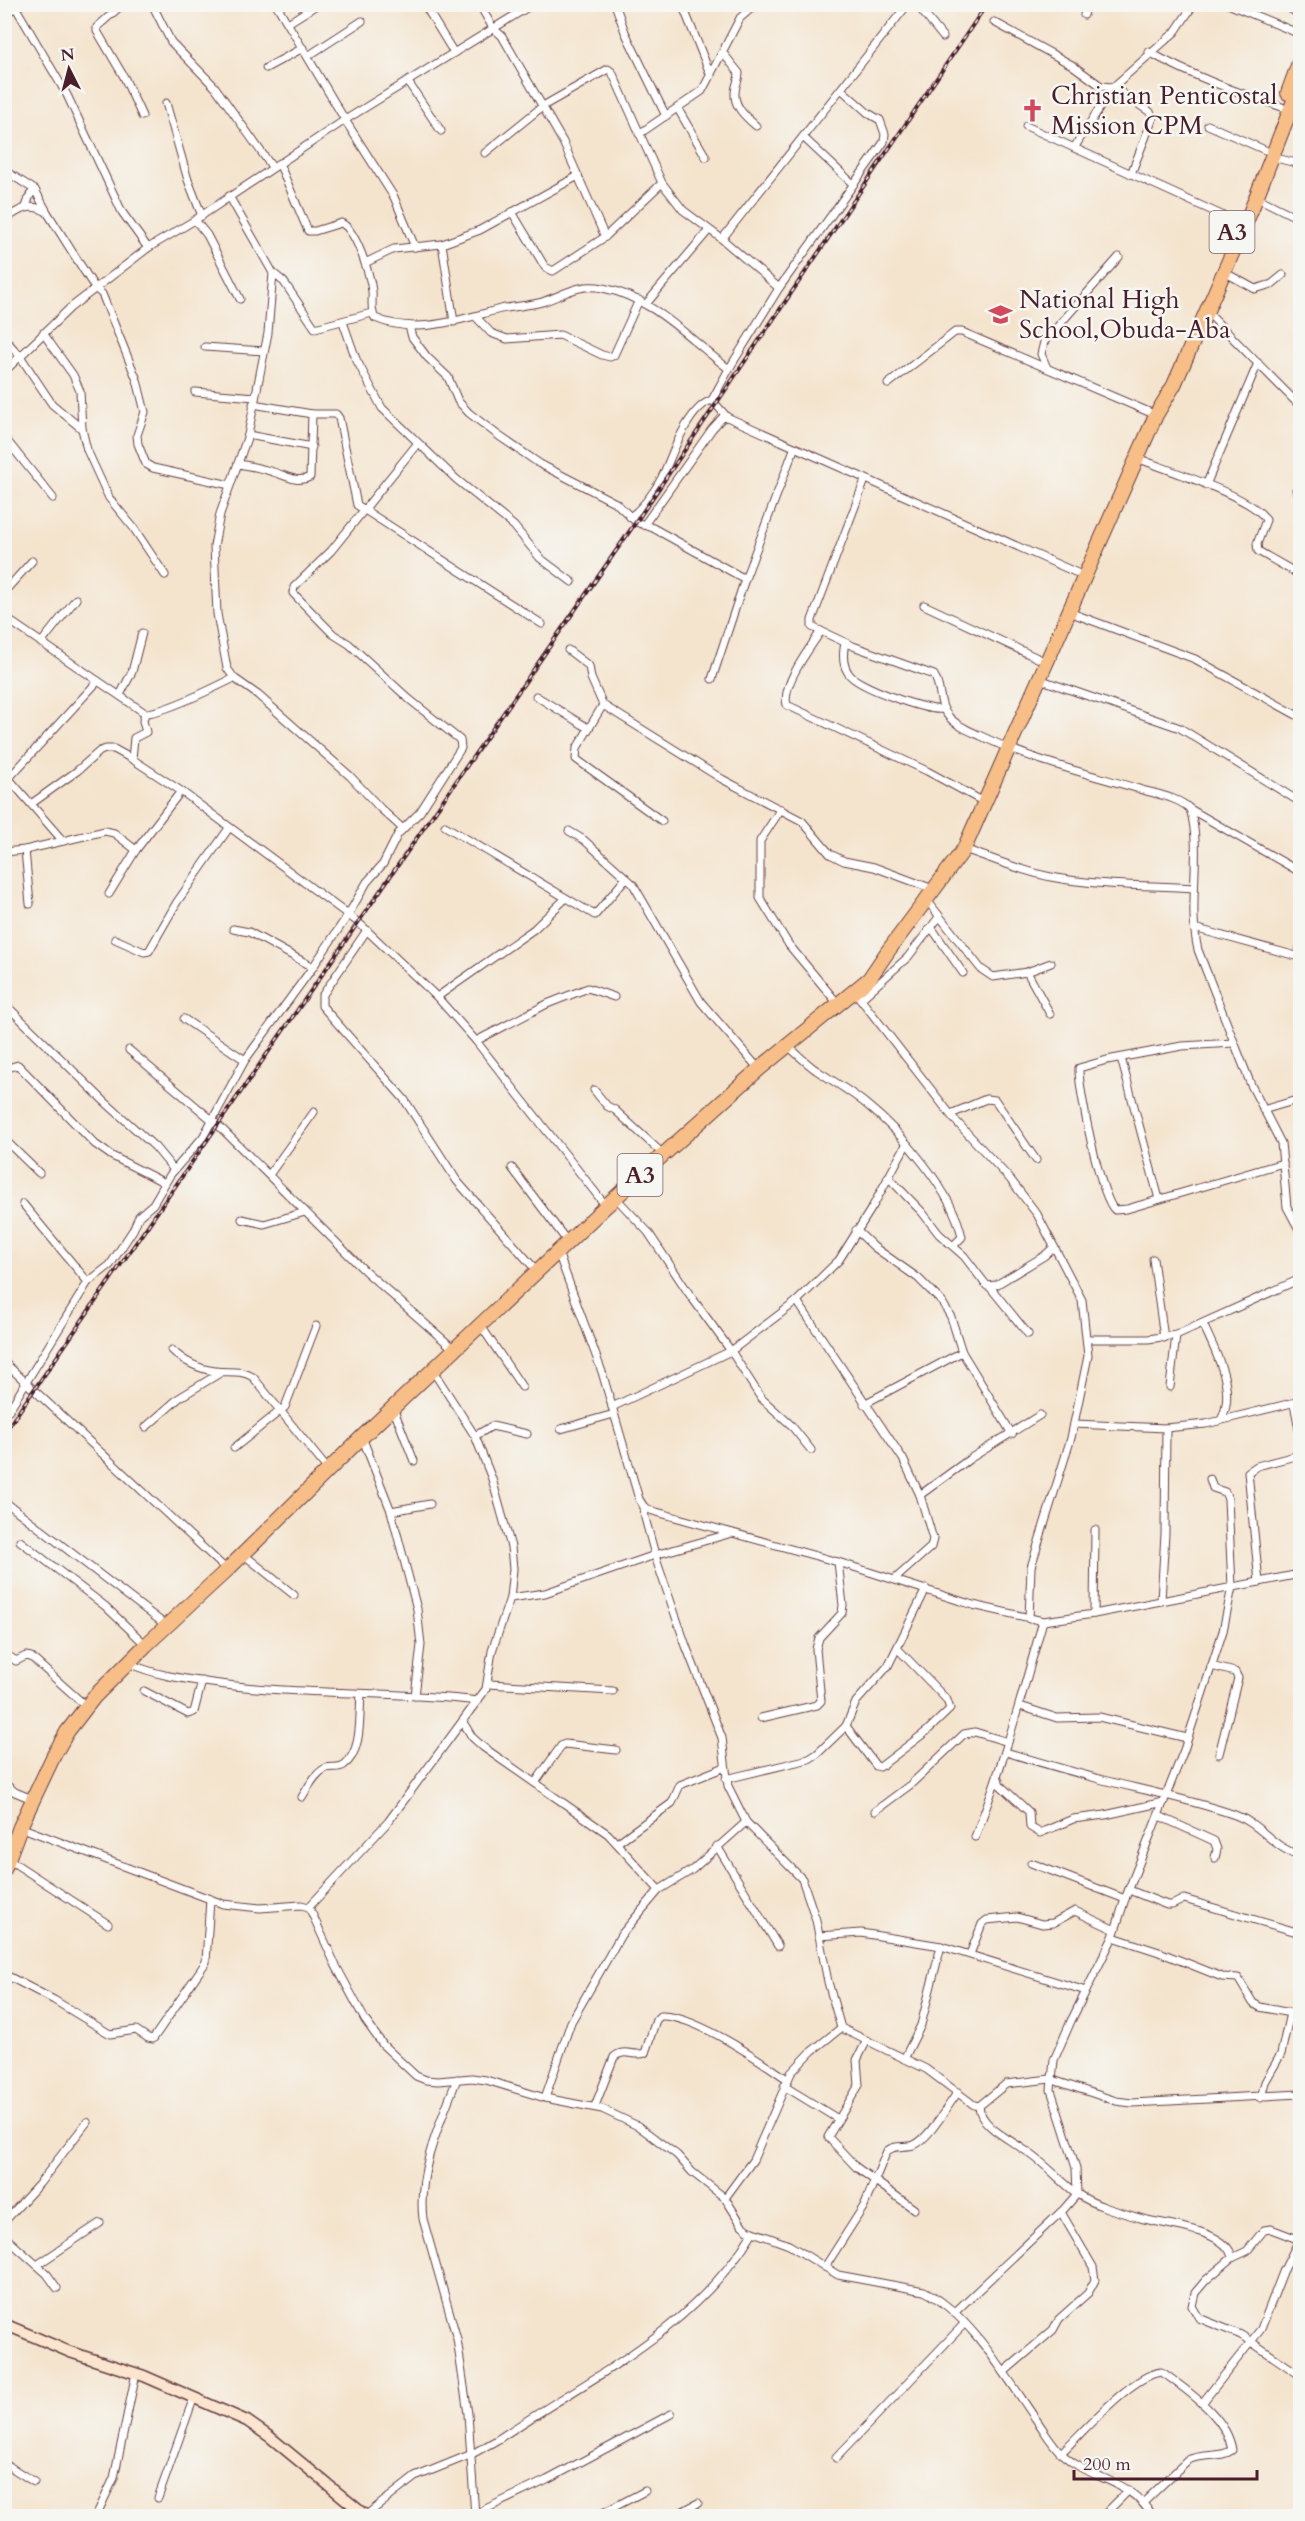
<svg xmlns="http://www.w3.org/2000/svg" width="1305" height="2521" font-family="Cardo,serif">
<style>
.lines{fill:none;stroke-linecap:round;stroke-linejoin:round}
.street-casing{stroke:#643d43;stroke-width:9}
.secondary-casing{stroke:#643d43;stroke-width:13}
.highway-casing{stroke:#643d43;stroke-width:16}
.street{stroke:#fff;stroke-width:7}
.secondary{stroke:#fce5cf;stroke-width:10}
.highway{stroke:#f7be88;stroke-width:14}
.rail-casing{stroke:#4a1f2b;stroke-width:4}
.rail{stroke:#f6f6f2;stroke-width:1.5;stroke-dasharray:4.5;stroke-linecap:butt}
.labels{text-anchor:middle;stroke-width:5;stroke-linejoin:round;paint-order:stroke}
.shield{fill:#f6f6f2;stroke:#7e6067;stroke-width:1.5}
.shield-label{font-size:24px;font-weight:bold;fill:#4a1f2b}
.poi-label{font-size:26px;fill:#4a1f2b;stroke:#f6f6f2;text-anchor:start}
</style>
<rect width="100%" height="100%" fill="#f6f6f2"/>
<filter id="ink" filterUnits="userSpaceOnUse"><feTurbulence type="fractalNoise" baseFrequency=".0167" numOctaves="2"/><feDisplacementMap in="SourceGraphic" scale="12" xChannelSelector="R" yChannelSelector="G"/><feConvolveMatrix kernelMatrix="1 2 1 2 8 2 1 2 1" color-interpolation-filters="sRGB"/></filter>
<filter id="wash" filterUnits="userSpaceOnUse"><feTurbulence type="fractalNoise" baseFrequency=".008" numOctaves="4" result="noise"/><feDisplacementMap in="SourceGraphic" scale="24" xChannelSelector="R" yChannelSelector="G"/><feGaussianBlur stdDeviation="1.35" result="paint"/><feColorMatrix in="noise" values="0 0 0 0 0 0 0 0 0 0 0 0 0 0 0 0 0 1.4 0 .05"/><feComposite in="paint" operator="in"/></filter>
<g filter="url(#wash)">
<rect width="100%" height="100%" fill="#f4e4ce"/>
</g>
<g filter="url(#ink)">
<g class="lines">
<defs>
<g id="street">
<polyline points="123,4 97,27 97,31 124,77 142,116"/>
<polyline points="152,4 171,42 215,87 272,167"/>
<polyline points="276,4 345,120 394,197 415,247"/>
<polyline points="424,4 454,53"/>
<polyline points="479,4 493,28 502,36 563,142 605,237"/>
<polyline points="615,4 625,32 666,116"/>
<polyline points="682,4 711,76"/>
<polyline points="916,4 943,37"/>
<polyline points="1228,4 1300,34"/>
<polyline points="1283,4 1300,15"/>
<polyline points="16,8 67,95 122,212 148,248"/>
<polyline points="4,14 22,4"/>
<polyline points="1084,15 1087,4"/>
<polyline points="994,22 1072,65 1101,86 1113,87 1150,112 1153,118 1131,174"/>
<polyline points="288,23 318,4"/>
<path d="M1149,52C1192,76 1236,92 1282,107"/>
<path d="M723,53L739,73C739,80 735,86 735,93C734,107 746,117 756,126"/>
<polyline points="308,56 362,21"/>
<polyline points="266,68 303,48"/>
<polyline points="408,82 441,131"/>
<polyline points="166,103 188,180 202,216"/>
<polyline points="678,109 706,157"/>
<polyline points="1208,125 1265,150"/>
<polyline points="1026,126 1237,222"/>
<polyline points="639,134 702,91 740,18 756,4"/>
<polyline points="803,137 853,184"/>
<polyline points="1074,148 1113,87 1175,32 1194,4"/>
<polyline points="485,153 543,106 608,69 612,72 662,183 605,237 553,271 545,267 512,212"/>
<polyline points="1272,157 1300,164"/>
<path d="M279,163L308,231H315L341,223C356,229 370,275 372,291C373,300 370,310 375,318C416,336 461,319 501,309C514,306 528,306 542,302C564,295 578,283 603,288C654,298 689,339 729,369L712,400C689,407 673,452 664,473C658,487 643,508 630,517"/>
<polyline points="4,170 35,190 47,212"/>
<polyline points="662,183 683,210 722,239 779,288"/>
<polyline points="229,196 273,273 268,333 248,435 220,514 214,546 217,614 227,668 234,678 258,695 350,776 381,809 402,828"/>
<polyline points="1256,197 1300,219"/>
<polyline points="26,207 30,195 35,190"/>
<path d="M4,220C20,209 30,202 47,212L95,288L102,294L137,380L145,412L137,435L138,444L146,464L153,468L230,485"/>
<polyline points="195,220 207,235 240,299"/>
<polyline points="722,239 908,4"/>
<polyline points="442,244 454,322"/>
<polyline points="365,263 394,249 442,244 480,230 578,176"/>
<polyline points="1224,272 1255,289 1272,284 1283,275"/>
<polyline points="273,273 284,282 315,328 372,313"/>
<polyline points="646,304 709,230"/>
<polyline points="1207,312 1300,406"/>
<polyline points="476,317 491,333 507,339 560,335 602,355 610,357 614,355 639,300"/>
<polyline points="343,322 356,359 382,408 456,479 514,526 540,558 572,582"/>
<polyline points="409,326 412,337 427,357 448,377 458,401 469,413 499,436 540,464 616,503 636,522 653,528 745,579"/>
<polyline points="43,333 73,375 80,391 82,429 87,450 109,498 133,527 165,575"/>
<polyline points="4,338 20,356 52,404 82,429"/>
<polyline points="205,347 264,351"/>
<polyline points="1047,368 1041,354 1044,342 1119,257"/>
<polyline points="729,369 779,288 884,142 885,134 880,120 868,113 841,89"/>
<polyline points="4,372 70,308 148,248 195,220 345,120 533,4"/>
<polyline points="888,384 955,332 962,332 1156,415"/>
<polyline points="195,392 255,397"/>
<polyline points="712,400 727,417 1084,576"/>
<polyline points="253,404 312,414 336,414 339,418 357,505 542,624"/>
<polyline points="248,435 312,447"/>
<polyline points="4,437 53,498"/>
<path d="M1137,458C1164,469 1255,497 1266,520L1257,544L1258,551L1300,575"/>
<path d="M239,464C250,466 262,468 273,472C285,475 297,484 310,477L312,414"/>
<path d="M865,480L812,620V627L853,646L934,675C942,688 938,706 949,717C957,726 970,731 981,736C1031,760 1085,773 1139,789C1155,794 1178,797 1190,809C1203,852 1187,904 1198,950L1251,1085L1281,1143L1287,1207L1300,1231"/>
<polyline points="1206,485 1258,363"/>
<polyline points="1296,490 1300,493"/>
<polyline points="644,525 712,429 722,418 727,417"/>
<polyline points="4,592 32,561"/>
<polyline points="924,605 1046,662"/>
<polyline points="1069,612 1195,659 1300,717"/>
<path d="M4,617L145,713C163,713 216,687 234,678"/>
<path d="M821,631C810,648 781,685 787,705L927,771L984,802"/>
<polyline points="41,643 76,599"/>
<path d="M845,643C843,652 842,665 849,674C858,687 928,712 943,709"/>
<polyline points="568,650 589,666 591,678 603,705 722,779 802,821 830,854 844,861 874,867 933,889"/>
<polyline points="712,679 745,579 794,449"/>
<polyline points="1039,679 1180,728 1300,802"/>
<polyline points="120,695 132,672 142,633"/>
<polyline points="536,696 588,728"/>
<polyline points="603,705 577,748 576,759 662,821"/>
<polyline points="132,759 134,738 146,732 143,721 145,713"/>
<polyline points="4,773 63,841"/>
<polyline points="9,778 98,681"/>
<polyline points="31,804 77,771 100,751 106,749 114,749 132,759 181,791 359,923 437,997 476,1041 606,1206"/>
<polyline points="781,809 760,841 760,898 789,945 839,1005"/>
<polyline points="1190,809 1300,872"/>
<polyline points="445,826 593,914 595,915 626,878"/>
<polyline points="569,831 584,840 633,884 701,1002 759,1069"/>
<path d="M964,849C993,859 1021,871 1051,877C1098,886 1147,885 1194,888"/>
<polyline points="25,850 30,904"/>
<polyline points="4,852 25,850 105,831 114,833 136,850"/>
<polyline points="109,894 136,850 181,791"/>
<polyline points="926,899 981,969 993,977 1027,972 1051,963"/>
<polyline points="931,927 963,973"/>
<polyline points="1194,928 1300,957"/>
<polyline points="233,929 249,932 313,967"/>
<polyline points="367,930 322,996 322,1006 404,1099 457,1181 536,1270"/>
<polyline points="115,939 144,952 149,951 177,902 229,828"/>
<polyline points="1299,956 1300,947"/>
<polyline points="1027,972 1050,1014"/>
<polyline points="855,992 954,1119 1010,1179 1037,1214 1082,1300 1088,1356 1071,1438 1031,1567 1029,1619"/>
<polyline points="437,997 534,929 565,899"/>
<polyline points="861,999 908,957 939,917"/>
<polyline points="4,1003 104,1101 155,1147 174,1170"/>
<polyline points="184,1019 245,1060"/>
<polyline points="476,1041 547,1004 588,988 614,997"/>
<path d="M1234,1043L1182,1046L1107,1060L1079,1068C1078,1088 1101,1200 1115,1210L1127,1209L1283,1163"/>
<path d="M788,1046C797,1054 806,1063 816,1070C833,1081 850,1091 866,1104C901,1132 953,1192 962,1237L953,1246"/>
<polyline points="129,1050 218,1125 364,1270 455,1350"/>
<polyline points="1121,1058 1159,1199"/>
<polyline points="4,1069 18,1065 95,1144 112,1156 165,1183"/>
<polyline points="594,1090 607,1106 615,1110 663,1154"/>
<polyline points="1263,1110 1300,1099"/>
<polyline points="951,1114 986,1099 995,1100 1036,1160"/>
<polyline points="4,1139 39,1173"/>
<polyline points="512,1168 567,1241"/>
<polyline points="269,1175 314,1112"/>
<polyline points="888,1177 922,1212 939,1234 964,1256 987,1286 996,1285 1044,1256 1054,1247"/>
<polyline points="615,1197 648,1232 690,1295 731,1351 761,1398 791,1425 811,1450"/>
<polyline points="23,1204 88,1282"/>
<polyline points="242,1219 264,1224 305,1212"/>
<polyline points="856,1230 874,1247 918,1278 942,1302 951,1317 962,1352 1012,1434"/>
<polyline points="557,1250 602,1372 639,1499 644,1507 653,1511 838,1562 973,1605 1043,1621 1094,1614 1300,1574"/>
<polyline points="1153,1259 1164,1338"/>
<polyline points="990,1287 1028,1334"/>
<polyline points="797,1301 903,1459 920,1495 933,1539 931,1547 895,1579"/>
<path d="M1203,1324C1216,1353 1237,1390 1221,1420"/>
<polyline points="481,1326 522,1387"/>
<polyline points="1087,1339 1148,1339 1176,1335 1300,1279"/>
<path d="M172,1350C183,1361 199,1369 215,1371C229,1373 240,1369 253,1377L329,1471"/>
<polyline points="4,1362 227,1570"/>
<polyline points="1170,1387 1176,1335"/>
<polyline points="1294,1403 1300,1435"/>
<polyline points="864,1404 962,1352"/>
<polyline points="612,1407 731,1351 797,1301 839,1260 873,1206 906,1145"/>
<polyline points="393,1408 414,1461"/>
<polyline points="4,1412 9,1410 88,1282 110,1265 133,1230 139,1216 153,1204 170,1175 203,1137 245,1060 313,967 348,915 367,882 383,864 398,834 420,812 461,748 460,740 409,699 349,644 333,634 293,593 294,587 331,551 417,444"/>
<polyline points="1074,1424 1166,1428 1206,1424 1300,1401"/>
<polyline points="146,1427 179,1398 220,1373"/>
<polyline points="561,1429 614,1414"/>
<polyline points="475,1436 492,1426 527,1434"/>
<polyline points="362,1437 391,1511 417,1609 421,1645 415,1696"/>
<polyline points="234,1448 285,1407 316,1326"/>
<polyline points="920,1495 971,1458 1040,1415"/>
<polyline points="4,1501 167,1626"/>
<polyline points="644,1507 645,1518 657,1562 686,1646 722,1738 728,1786 746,1822 802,1879 816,1920 828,1982 841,2028 926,2069 974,2105 979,2106"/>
<polyline points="391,1511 430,1504"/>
<polyline points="20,1541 105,1606 146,1645"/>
<polyline points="243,1554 294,1595"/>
<polyline points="1259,1582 1248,1472 1257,1466 1299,1455"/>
<polyline points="510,1598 545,1593 655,1555 732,1533"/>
<polyline points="1161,1600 1165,1534 1166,1428"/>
<polyline points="1094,1614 1095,1530"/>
<polyline points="4,1653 16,1661 26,1656 31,1657 86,1706"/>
<path d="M128,1663C155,1675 183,1679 212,1683C301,1696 390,1690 478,1701"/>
<polyline points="1211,1666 1235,1672 1238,1678 1219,1754"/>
<polyline points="488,1684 613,1691"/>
<polyline points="144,1691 188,1714 194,1712 202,1681"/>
<polyline points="1020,1706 1057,1718 1099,1717 1187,1738"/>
<polyline points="761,1718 817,1705 821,1701 816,1649 819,1638 842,1613 843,1605 838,1562"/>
<polyline points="463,1722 472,1737 483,1747 608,1834 659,1890"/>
<polyline points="846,1726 876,1766 880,1767 927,1731 950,1709 947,1700 898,1649"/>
<path d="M1006,1752C1038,1762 1070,1771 1103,1780C1147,1791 1192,1800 1235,1815C1261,1824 1274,1849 1300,1855"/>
<polyline points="998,1778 1000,1785 1029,1812 1030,1827 1040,1833 1073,1819 1105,1815 1164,1802"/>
<polyline points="726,1779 809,1759 817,1754 846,1726 856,1702 888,1666 926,1589"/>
<polyline points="4,1783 15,1792 32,1799"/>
<polyline points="535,1783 561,1746 565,1744 616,1750"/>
<path d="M302,1797C308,1788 315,1773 326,1768C332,1766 338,1769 344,1765C363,1751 359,1715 361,1694"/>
<polyline points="875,1811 910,1785 964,1734 975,1732 1008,1742"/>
<polyline points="1159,1816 1214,1841 1217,1849 1215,1858"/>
<path d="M20,1827L223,1904L260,1908L301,1905L309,1907L335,1964L365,2020L383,2045L416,2076L426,2080L438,2081L472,2078L486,2080L545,2098L602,2109L638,2126L677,2155L692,2172L725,2198L742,2225L748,2230L789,2245L838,2275L924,2291C968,2312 1008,2379 1035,2418C1044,2430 1052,2445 1063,2455C1092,2481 1130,2478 1152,2516"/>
<path d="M975,1837C1003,1766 1022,1694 1043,1621"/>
<polyline points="617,1843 672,1803 680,1785 725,1767"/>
<polyline points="717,1846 778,1946"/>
<polyline points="8,1859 108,1924"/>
<polyline points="1031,1863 1125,1899"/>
<polyline points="1129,1890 1167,1905 1172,1905 1184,1899 1300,1933"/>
<polyline points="309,1907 388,1822 486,1689 492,1651 510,1598 513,1569 511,1547 492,1479 475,1436 433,1371"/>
<polyline points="819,1936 861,1933 941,1946 1086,1991"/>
<polyline points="1113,1937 1159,1952 1222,1977 1238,1978 1253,2003 1260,2007 1300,2015"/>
<polyline points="970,1954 982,1924 987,1920 1017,1917 1042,1924 1053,1923 1075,1911 1115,1930"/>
<polyline points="4,1974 54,2000 110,2034 136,2030 148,2038 153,2039 206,1962 210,1899"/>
<polyline points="866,2042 857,2060 859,2085 828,2137 856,2167 914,2209"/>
<polyline points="904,2059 921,2025 941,1946"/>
<path d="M457,2079C440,2123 417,2172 423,2219L457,2339L468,2414L475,2516"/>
<polyline points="784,2086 838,2119"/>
<polyline points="545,2098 571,2022 621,1935 659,1890 692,1870 746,1822"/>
<polyline points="1261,2098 1265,2082 1281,2054 1290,2013"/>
<path d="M595,2106L614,2057C624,2048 634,2057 645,2053L656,2020L660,2016C693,2014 760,2060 787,2079"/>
<polyline points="979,2106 1006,2084 1050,2079 1116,2101 1132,2103 1300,2094"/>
<path d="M979,2106C980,2126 1009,2139 1023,2149C1043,2161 1058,2179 1076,2193C1093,2205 1119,2212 1140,2218C1163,2225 1228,2229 1232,2258"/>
<polyline points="725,2198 753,2160 791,2073 812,2051 841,2028"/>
<polyline points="4,2222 39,2184 87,2122"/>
<polyline points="4,2236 47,2274 57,2288"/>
<polyline points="1300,2240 1271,2229 1264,2230 1247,2251 1232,2258 1206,2280 1195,2293 1192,2306 1199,2318 1241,2335 1300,2375"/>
<polyline points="37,2265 100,2223"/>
<path d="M825,2267L864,2206L887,2151C895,2144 905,2148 914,2145C929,2139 948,2105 958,2092"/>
<polyline points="954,2313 1064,2209 1077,2194 1076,2168 1051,2090 1054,2060 1071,2021 1113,1937 1125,1899 1184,1750 1223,1631 1232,1587 1228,1499 1225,1492 1213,1488 1210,1479"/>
<polyline points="1004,2372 1053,2330 1059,2319 1088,2293 1095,2280 1093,2267 1061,2212"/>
<polyline points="1203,2402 1261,2329 1283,2272 1299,2240"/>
<path d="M1061,2453C1083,2432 1132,2375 1161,2372L1165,2374C1190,2393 1227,2417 1232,2450C1222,2458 1202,2453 1188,2460L1144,2502"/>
<polyline points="836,2458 964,2324"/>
<polyline points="4,2463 34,2482"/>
<polyline points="158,2498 194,2397"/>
<polyline points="475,2514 547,2480 671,2414"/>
<polyline points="96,2516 114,2478 136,2373"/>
<path d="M365,2516L415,2477L472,2454L497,2440C589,2378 694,2331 753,2232"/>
<polyline points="597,2516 645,2491"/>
<polyline points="674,2516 698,2503"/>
<polyline points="1103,2516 1129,2490"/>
</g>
<polyline id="secondary" points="4,2324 70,2352 144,2376 247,2421 270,2437 366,2516"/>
<g id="highway">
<polyline points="1288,93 1300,60"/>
<polyline points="4,1870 20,1827 54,1755 67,1732 94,1697 146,1645 227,1570 362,1437 606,1206 759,1069 869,979 888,951 964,849 1156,415 1174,385 1250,213 1300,85"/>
</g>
</defs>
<use href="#street" class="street-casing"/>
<use href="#secondary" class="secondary-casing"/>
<use href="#highway" class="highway-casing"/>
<use href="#street" class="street"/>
<use href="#secondary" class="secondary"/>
<use href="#highway" class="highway"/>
<defs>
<polyline id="rail" points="4,1433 636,522 987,4"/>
</defs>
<use href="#rail" class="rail-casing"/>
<use href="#rail" class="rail"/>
</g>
</g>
<defs>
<symbol id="church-bare" viewBox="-9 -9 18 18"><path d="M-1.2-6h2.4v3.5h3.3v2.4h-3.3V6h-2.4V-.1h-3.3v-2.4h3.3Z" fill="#d1495b" stroke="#f6f6f2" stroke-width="2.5" paint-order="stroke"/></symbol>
<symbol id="school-bare" viewBox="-9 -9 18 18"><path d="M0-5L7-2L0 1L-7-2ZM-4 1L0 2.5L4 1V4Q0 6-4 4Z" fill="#d1495b" stroke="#f6f6f2" stroke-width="2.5" paint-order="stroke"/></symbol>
</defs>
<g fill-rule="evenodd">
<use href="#church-bare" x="1016" y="94" width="33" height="33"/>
<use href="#school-bare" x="984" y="298" width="33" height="33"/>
</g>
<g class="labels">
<g class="shield">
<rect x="1209.5" y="211" width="45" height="42" rx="4.5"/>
<rect x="617.5" y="1154" width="45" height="42" rx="4.5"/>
</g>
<g class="shield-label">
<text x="1232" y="240">A3</text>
<text x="640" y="1183">A3</text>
</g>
<g class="poi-label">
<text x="1051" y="104">Christian Penticostal<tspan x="1051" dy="30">Mission CPM</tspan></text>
<text x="1019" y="308">National High<tspan x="1019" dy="30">School,Obuda-Aba</tspan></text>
</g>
</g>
<rect width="1305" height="2521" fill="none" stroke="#f6f6f2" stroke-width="24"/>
<g transform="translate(69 69) rotate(354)" stroke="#f6f6f2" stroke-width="4.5" paint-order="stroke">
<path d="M0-4.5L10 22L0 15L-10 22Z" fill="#4a1f2b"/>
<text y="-9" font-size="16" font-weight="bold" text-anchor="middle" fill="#4a1f2b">N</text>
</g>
<path d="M1074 2470v9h183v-9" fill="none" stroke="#4a1f2b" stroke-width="3"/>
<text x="1083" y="2470" font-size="18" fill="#4a1f2b" stroke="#f6f6f2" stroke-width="4.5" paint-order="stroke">200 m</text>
</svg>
